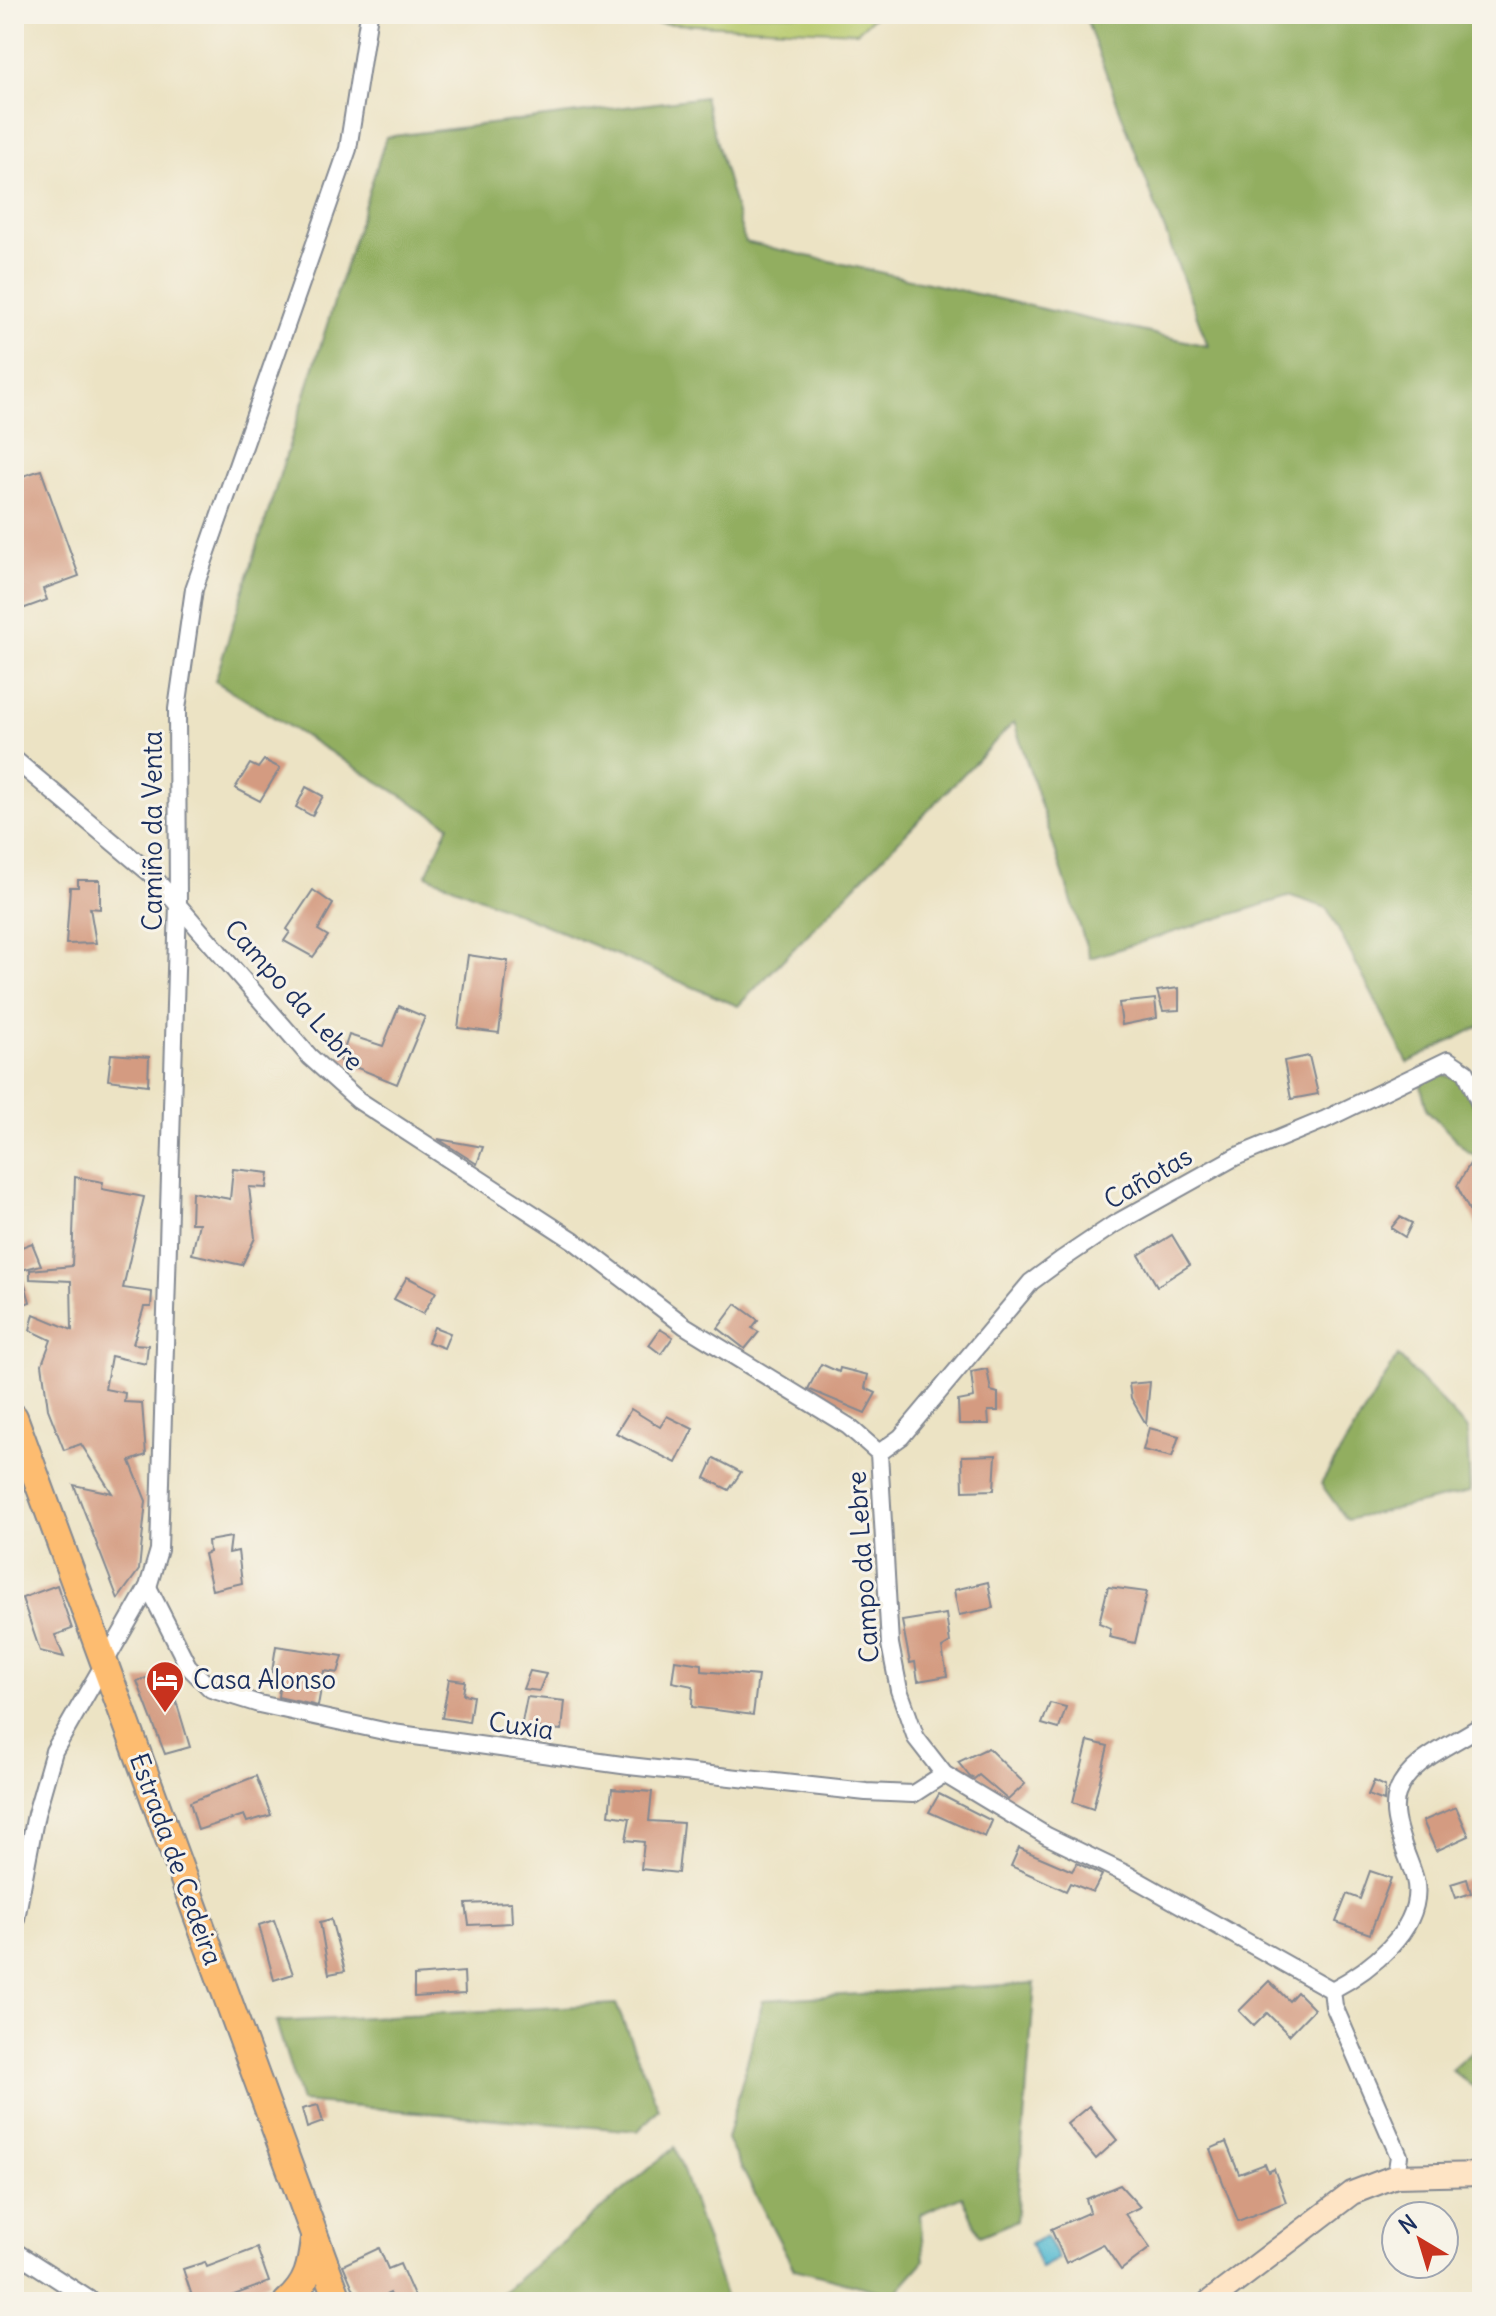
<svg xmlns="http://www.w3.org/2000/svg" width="1496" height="2316" font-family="Delius,sans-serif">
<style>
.green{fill:#b8ca6d;stroke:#6a7c66;stroke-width:2}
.forest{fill:#92ae60;stroke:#566e5f;stroke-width:2}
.water{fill:#52b9d0;stroke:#367497;stroke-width:2}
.building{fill:#d49b81}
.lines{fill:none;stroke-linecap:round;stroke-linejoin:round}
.minor-casing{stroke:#848991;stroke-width:20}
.secondary-casing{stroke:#848991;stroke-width:26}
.primary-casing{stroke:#848991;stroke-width:30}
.minor{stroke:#fff;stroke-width:16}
.secondary{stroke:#fee4c5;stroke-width:22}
.primary{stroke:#fdbc6f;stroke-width:26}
.labels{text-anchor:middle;stroke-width:6;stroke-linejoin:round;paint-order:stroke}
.street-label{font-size:26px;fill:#1b2f5e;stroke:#f7f3e8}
.poi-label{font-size:26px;fill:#1b2f5e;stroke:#f7f3e8;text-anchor:start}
</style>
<rect width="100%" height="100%" fill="#f7f3e8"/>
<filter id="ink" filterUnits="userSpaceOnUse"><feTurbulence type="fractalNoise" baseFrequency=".0125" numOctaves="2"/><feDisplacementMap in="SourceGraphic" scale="16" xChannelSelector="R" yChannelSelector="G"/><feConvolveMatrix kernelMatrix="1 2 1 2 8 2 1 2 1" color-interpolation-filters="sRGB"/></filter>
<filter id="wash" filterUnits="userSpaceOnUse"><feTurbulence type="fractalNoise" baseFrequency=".006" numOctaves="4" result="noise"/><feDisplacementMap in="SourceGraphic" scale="32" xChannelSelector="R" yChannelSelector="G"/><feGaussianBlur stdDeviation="1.8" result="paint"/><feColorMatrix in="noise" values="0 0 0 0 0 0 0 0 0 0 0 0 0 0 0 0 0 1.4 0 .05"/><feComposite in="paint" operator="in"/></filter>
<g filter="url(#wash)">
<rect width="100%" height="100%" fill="#ece3c4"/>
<polygon class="green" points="448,14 877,14 857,32"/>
<g class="forest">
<polygon points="1084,14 1482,14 1482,1025 1408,1063 1327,908 1291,896 1090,958 1014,722 738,1006 426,875 449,825 215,681 386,137 704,97 745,242 1208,346"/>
<polygon points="1442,1074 1463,1081 1482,1124 1482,1159 1467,1151 1427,1110 1420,1082"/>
<polygon points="1398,1356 1467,1429 1470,1492 1347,1520 1321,1484"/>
<polygon points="1035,1983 1016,2221 980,2236 962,2196 920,2214 924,2261 894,2295 794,2269 727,2140 763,2000"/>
<polygon points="616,2004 659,2109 638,2131 301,2102 276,2022"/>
<polygon points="1482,2043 1482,2094 1451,2070"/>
<polygon points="675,2147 727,2302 491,2302"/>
</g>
<polygon class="water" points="1046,2236 1058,2259 1041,2268 1030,2244"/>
<g id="blocks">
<g class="building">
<polygon points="41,470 79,576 43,589 47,600 14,612 14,479"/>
<polygon points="264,760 280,768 260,801 235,788 250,764 258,768"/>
<polygon points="306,787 323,796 312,816 296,807"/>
<polygon points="78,880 100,880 100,909 90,908 96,943 66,944 70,887 78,887"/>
<polygon points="313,890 333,904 318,930 328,936 313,957 284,941 290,932 287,929"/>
<polygon points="468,955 508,961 499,1033 458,1028"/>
<polygon points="1179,988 1179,1010 1163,1011 1157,991"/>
<polygon points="1155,999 1157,1018 1122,1025 1119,1003"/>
<polygon points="399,1006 425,1017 397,1084 340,1061 349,1035 383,1046"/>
<polygon points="111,1054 149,1057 148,1085 108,1080"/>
<polygon points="1309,1056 1318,1094 1291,1099 1284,1061"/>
<polygon points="438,1139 483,1147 477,1164"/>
<polygon points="1471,1162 1482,1176 1482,1236 1457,1186"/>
<polygon points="233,1169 269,1173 267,1188 249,1187 255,1238 242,1265 192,1254 199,1223 191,1223 192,1192 230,1199"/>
<polygon points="75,1177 103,1182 102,1189 144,1197 123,1288 152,1292 151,1307 144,1307 133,1344 148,1345 146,1364 111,1356 105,1389 125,1393 124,1402 142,1403 146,1455 130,1461 146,1501 139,1570 118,1599 74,1485 112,1493 81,1444 64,1450 48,1409 42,1364 51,1340 30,1330 34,1314 72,1330 71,1281 30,1279 30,1270 72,1266"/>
<polygon points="1400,1217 1412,1223 1405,1237 1391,1228"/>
<polygon points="1172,1235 1190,1265 1157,1286 1139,1255"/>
<polygon points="32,1243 41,1265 21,1270 30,1302 14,1308 14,1250"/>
<polygon points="407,1277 436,1292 423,1314 394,1299"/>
<polygon points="736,1304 758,1320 752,1328 759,1332 745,1349 718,1328"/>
<polygon points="434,1327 450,1333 444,1348 428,1342"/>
<polygon points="660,1329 673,1337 661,1354 649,1345"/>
<polygon points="821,1364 839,1372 840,1368 868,1375 865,1388 876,1393 865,1413 808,1389"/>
<polygon points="987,1369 991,1391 998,1393 998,1411 988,1411 989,1424 959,1424 958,1401 974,1398 971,1372"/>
<polygon points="1150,1382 1146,1424 1131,1398 1129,1384"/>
<polygon points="631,1409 660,1427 667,1416 693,1429 676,1463 616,1433"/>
<polygon points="1149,1428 1179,1436 1172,1457 1143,1450"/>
<polygon points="996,1455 994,1490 963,1491 962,1456"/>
<polygon points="714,1458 741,1472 729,1490 705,1478"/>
<polygon points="231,1537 229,1553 238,1551 242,1583 212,1590 204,1554 209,1552 208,1541"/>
<polygon points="988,1582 993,1608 959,1615 954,1590"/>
<polygon points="57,1585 72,1629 55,1635 64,1657 40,1651 22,1598"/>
<polygon points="1108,1587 1147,1592 1135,1643 1109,1637 1111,1628 1099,1623"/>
<polygon points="946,1614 950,1643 942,1648 947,1676 918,1681 915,1662 910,1663 902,1621"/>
<polygon points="276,1646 343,1656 338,1673 324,1671 318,1706 278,1697 281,1675 272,1672"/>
<polygon points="675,1660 702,1664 702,1671 758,1676 753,1715 692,1707 693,1686 672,1682"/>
<polygon points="167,1671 190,1747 165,1754 137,1681"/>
<polygon points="530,1671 546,1674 539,1691 523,1689"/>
<polygon points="449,1679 465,1681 463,1694 473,1696 469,1722 442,1718"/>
<polygon points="527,1697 565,1701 562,1730 521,1727"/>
<polygon points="1050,1703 1066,1707 1059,1729 1042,1724"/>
<polygon points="1088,1741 1108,1746 1093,1809 1073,1802"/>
<polygon points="988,1748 1025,1784 1008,1800 979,1775 974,1779 970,1777 958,1762"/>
<polygon points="256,1776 271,1815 247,1822 244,1815 198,1830 190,1802"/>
<polygon points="1374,1781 1385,1786 1384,1801 1368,1795"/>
<polygon points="612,1789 652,1792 649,1821 683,1823 678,1873 641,1869 644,1842 626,1840 630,1818 609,1815"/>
<polygon points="939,1794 992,1821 985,1837 929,1812"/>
<polygon points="1456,1807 1469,1836 1436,1851 1423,1821"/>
<polygon points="1019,1848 1072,1871 1077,1863 1102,1875 1093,1892 1070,1883 1066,1891 1011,1866"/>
<polygon points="1370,1871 1391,1878 1370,1934 1336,1922 1347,1894 1360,1899"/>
<polygon points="1467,1879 1471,1893 1456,1898 1451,1884"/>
<polygon points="511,1902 512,1923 469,1925 466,1904"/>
<polygon points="331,1919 345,1971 329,1974 320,1922"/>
<polygon points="274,1920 293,1974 274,1980 259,1925"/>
<polygon points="464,1972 465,1994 414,1997 414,1976"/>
<polygon points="1269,1981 1289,2001 1297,1992 1314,2009 1289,2035 1267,2013 1254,2026 1239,2011"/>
<polygon points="318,2105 323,2122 307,2128 302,2109"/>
<polygon points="1089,2106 1117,2140 1096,2159 1067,2124"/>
<polygon points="1226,2142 1239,2174 1265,2164 1268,2172 1274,2169 1286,2202 1238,2221 1210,2149"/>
<polygon points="1120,2185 1140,2207 1125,2214 1150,2248 1121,2270 1103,2244 1066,2263 1051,2229 1090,2212 1086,2199"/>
<polygon points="257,2248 269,2282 215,2302 194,2302 183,2269 205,2262 207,2267"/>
<polygon points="379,2248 388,2269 400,2264 415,2298 394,2302 390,2293 371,2302 359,2302 343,2265"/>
</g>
</g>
</g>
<g filter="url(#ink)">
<use href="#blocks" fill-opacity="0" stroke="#848991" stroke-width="2"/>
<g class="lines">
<defs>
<g id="minor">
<polyline points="14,759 151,874 310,1057 358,1100 573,1240 685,1326 848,1426 879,1453 890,1644 899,1690 916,1738 944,1774 1047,1836 1128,1875 1332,1990 1334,2006 1399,2156 1396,2176"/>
<polyline points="879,1453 901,1437 1031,1282 1061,1260 1113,1225 1235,1157 1324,1120 1448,1060 1466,1072 1482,1109"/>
<polyline points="148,1587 188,1666 211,1689 259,1704 393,1733 629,1766 866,1792 913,1794 944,1774"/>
<polyline points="14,1929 36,1814 54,1751 148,1587 159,1550 178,903 177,709 194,589 348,149 369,14"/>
<path d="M1332,1990C1368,1971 1422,1931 1416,1884C1414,1872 1408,1860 1404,1848C1399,1832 1391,1812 1397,1794C1408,1760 1455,1744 1482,1725"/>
<polyline points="14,2251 93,2302"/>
</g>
<polyline id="secondary" points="1209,2302 1352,2193 1396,2176 1482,2174"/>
<g id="primary">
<polyline points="14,1417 339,2302"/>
<path d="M287,2302C308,2284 311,2266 314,2239"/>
</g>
</defs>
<use href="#minor" class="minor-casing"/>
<use href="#secondary" class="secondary-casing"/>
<use href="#primary" class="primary-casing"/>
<use href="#minor" class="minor"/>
<use href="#secondary" class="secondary"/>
<use href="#primary" class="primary"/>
</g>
</g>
<defs>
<symbol id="hotel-pin" viewBox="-11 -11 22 30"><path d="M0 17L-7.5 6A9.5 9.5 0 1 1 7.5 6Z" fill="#c8321e" stroke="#f7f3e8"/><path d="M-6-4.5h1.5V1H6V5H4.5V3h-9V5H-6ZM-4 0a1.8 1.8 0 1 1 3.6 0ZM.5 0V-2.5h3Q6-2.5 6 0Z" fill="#fff"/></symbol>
</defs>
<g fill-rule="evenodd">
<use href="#hotel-pin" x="143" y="1658" width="44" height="60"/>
</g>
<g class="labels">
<g class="street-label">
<text transform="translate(153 831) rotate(-90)" y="9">Camiño da Venta</text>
<text transform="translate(294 995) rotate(48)" y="9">Campo da Lebre</text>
<text transform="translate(1148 1178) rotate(-30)" y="9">Cañotas</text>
<text transform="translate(863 1567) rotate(-94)" y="9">Campo da Lebre</text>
<text transform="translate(521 1726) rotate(8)" y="9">Cuxia</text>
<text transform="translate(176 1859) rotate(70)" y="9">Estrada de Cedeira</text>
</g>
<g class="poi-label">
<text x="193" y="1689">Casa Alonso</text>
</g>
</g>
<rect width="1496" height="2316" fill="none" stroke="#f7f3e8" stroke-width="48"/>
<g transform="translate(1420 2240) rotate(322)"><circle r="38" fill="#f7f3e8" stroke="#9fa5b1" stroke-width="2"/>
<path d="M0-6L14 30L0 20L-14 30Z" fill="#c8321e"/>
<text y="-12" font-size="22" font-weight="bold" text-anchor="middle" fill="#1b2f5e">N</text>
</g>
</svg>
